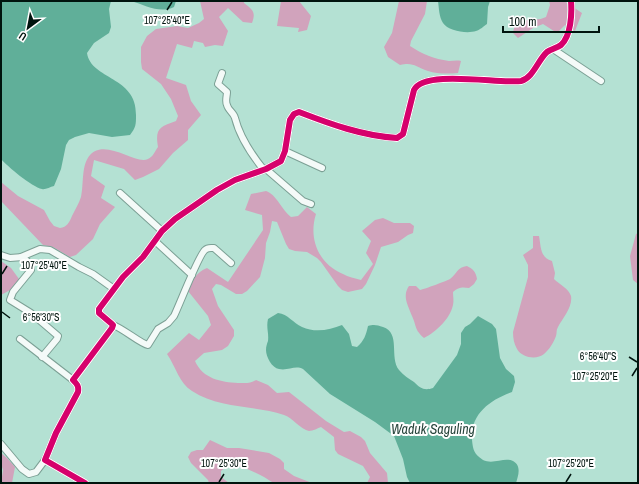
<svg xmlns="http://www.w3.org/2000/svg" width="639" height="484" font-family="'Archivo Narrow',sans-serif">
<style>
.forest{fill:#d1a3bc}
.water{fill:#60af99}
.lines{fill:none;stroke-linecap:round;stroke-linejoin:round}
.minor-casing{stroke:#7ca095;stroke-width:8}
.minor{stroke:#f4faf8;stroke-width:6}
.cycleway-casing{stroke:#fff;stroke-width:8}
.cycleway{stroke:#d6006c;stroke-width:6}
.ticks{fill:none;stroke:#00140e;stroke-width:1.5}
.labels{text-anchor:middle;stroke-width:4;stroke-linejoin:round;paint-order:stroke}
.water-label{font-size:14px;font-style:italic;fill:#27443b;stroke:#fff}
.ticks-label{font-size:10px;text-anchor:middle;fill:#00140e;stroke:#fff;stroke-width:4;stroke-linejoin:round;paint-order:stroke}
</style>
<rect width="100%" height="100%" fill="#b4e1d3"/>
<g class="forest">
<path d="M200,1H244V3C253,10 256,12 252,23L243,22L228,8L219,17L228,31L223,46L215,45L205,47L203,43L194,41L192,48L177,44L166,78L186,85L191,101L201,115L188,130V140L173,153L159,169L143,177L135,180L124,169L94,160L91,176L105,186L101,198L115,207L100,224L93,239L76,255L70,257L53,247L43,245L1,201V182L18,196L44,210L50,221L54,226L60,228C67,227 69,223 72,216C75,210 79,203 81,197C84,184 81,165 90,155C106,138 135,165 148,159C153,157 155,151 158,147C155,129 159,127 176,121L178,116L171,99L161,84L142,69L141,62V47L147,36L156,29L177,26L188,28L199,23L204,19Z"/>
<polygon points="281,1 299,1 311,16 307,30 298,32 299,28 277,26"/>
<path d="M399,1H427L425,14L411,41L410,46C422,54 434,59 449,61C453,61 457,60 461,61L458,73C448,74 437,74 428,71C415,67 414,62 400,65L388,57L384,47L392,33Z"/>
<path d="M549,1H564L582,13L575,31L565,25L557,33L543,24L533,28L518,38L513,33C516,13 532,24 546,17L550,5Z"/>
<path d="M266,191C276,194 282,210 291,217L298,216L307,207L316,214C308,239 319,264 343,274C348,277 355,278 361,280L373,264L366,253L371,241L362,231L375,220L383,218L394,223H410L414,226L413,233L408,235L398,242L381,247L375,265L366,284L362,289L348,292L342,290L338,286L321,262L317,258L307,252L295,251L289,249L286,244L277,222L272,221L270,232L266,243L265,258L260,277L247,291L242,294H236L221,285L216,284L212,289L218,306L234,330V336L228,346L222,350L204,353L195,361C203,379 221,382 238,383C245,383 250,384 256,380L268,385L277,393L289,392L326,421L344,432L350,431L361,437L365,441L370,453L387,473L388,483H367L370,477L363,466L338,454L335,450L334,437L321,427C318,428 313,431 309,431C301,430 292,417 284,415C254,405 219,409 192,391C179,383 176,367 167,354L189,333L199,340L211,325L208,316L188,291C192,281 196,272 207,268L228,282L263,230L262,215L245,210L251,194Z"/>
<polygon points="638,233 638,284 633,280 630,256 636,234"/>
<path d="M533,236H539C541,246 540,258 552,261L555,273L554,279C559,284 569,289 571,296C573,307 562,319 558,327C556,330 557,333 556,336C554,342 549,350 544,354C537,360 522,358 517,349C514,344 513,338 513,332L528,277V265L523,255L533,248Z"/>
<polygon points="1,261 11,268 19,279 12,289 1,295"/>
<path d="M467,266C473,269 476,272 477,279L474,284L469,288C462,287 459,287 453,292C453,296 454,301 453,305C450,319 436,332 424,338C414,329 417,327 412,316C408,305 402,296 409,286H416L420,290C425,289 446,281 450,279C457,274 457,267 467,266Z"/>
<path d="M210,440L227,448H239L269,453L280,459L284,463V469L294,476L312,483C301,483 287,484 275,483C271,482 268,479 264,477C252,471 233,460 221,471V477L229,483H209L208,480L191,463L188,457L191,452L197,450H203Z"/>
<polygon points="1,453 7,458 15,467 12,483 1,483 3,470 1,464"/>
</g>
<g class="water">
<path d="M1,1H111L109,9L111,27L109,33L94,43L87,53C91,80 137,76 136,115C136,125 136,127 130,135L112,137L89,133L75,137L69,140L66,145L61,169L54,186C50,187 45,190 42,189C32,187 7,166 1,159Z"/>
<path d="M131,1H176L174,7C160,14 145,5 131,1Z"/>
<path d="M438,1H490L488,7L487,24C484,26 480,30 476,31C467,34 448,31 443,23C439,17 439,8 438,1Z"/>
<path d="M278,313C288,314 293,323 302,327C315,333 330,330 342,325L349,334L352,346L357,347C364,341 366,335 368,326C374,324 377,325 383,327C401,333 389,357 399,370C403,375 409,379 414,382C420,388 424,391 433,388L457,355L461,344V333L465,327L470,324L478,316L492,324L496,329L500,358L506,369L514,376L515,382L512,392C490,400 470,414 472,440C473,450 474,454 483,460C493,465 504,457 513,461C522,466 518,476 516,483H410L407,477L403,459L394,436L375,422L330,394L303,369C295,365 288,371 279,369C272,368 266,357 266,350C266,346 267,344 268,341C269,333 266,328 268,319Z"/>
</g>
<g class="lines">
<defs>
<g id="minor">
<polyline points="553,49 601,81"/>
<path d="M222,73L218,84L227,92C227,96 225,101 227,105C228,110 234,113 235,118C240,138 251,154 264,170"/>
<polyline points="285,151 322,168"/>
<polyline points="266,169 303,201 311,204"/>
<polyline points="120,193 162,231"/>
<polyline points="155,241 192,275"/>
<polyline points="1,255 10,258 23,257 30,264 31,270 13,292 10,300 31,313 58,336 57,339 42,357"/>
<polyline points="21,257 40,249 50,250 79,267 93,274 114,289"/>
<path d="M113,325C124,329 141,344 148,345L158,329L168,323L174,316C179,306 199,254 205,250C208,247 211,248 214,248L231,263"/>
<polyline points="20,339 73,380"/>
<polyline points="1,444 22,469 29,474 36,472 45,460"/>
<path d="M85,483L45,460L56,433L78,392C79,386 77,384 73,380L112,328L113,325L112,324L99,313V309L123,277L143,257L162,231L175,219L217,190L235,180L266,169L281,161L285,151L290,120L294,114L299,112C330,124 363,136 397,138L403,134L414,90C424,69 500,84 521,81C533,78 538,60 547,52C551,49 557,48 561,45C571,36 572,14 571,1"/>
</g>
</defs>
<use href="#minor" class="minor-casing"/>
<use href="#minor" class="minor"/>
<defs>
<path id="cycleway" d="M85,483L45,460L56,433L78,392C79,386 77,384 73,380L112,328L113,325L112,324L99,313V309L123,277L143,257L162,231L175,219L217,190L235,180L266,169L281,161L285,151L290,120L294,114L299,112C330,124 363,136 397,138L403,134L414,90C424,69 500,84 521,81C533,78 538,60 547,52C551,49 557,48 561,45C571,36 572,14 571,1"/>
</defs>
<use href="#cycleway" class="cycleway-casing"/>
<use href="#cycleway" class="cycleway"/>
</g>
<path class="ticks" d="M167,10L172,2M2,274L7,266M2,312L10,318M629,357L637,362M632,376L637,368M219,482L224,474M566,482L571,474"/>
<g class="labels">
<g class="water-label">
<text x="433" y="434">Waduk Saguling</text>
</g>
</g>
<g class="ticks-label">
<text x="167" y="24">107°25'40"E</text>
<text x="44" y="269">107°25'40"E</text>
<text x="41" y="321">6°56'30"S</text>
<text x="598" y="360">6°56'40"S</text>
<text x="595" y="380">107°25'20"E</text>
<text x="224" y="467">107°25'30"E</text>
<text x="571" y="467">107°25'20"E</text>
</g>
<rect width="639" height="484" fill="none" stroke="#00140e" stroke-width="4"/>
<g transform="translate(28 28) rotate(212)" stroke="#ffffff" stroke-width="3" paint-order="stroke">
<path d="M0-3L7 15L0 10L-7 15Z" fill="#00140e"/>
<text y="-6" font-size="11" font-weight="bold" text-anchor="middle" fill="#00140e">U</text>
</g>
<path d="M503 26v6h96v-6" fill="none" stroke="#00140e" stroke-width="2"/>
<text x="509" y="26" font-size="12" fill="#00140e" stroke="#ffffff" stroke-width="3" paint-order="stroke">100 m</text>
</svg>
